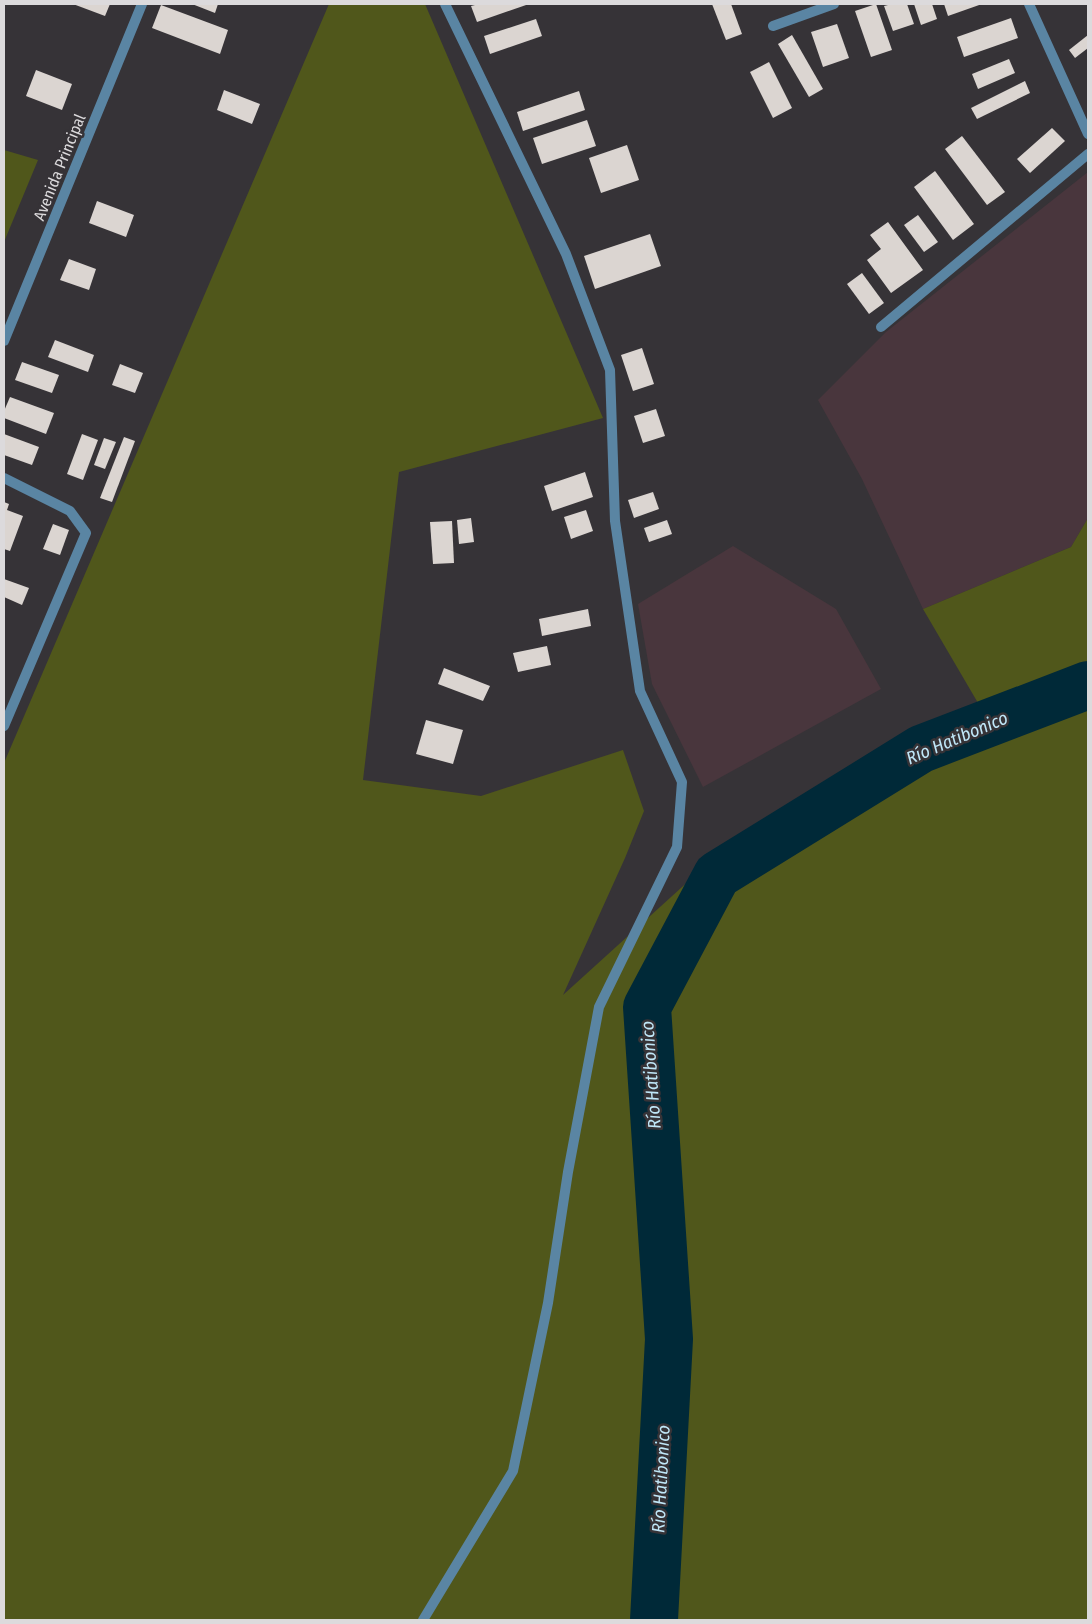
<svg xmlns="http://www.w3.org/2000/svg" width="1092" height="1624" font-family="'Fira Sans Condensed',sans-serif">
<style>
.industrial{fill:#49363d}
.green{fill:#50571b}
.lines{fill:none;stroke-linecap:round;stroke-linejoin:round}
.river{stroke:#002938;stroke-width:48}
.building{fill:#dbd5d1}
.minor{stroke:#5a85a3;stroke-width:10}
.labels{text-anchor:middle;stroke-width:5;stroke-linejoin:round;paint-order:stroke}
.street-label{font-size:16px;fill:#dcdadc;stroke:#363337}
.water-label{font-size:18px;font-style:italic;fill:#c0e7f8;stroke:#363337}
</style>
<rect width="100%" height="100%" fill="#363337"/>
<g class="industrial">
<polygon points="1088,172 1088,518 1071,547 923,609 862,479 818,400 886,332"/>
<polygon points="733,546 836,609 881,689 703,787 652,684 638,604"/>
</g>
<g class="green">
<polygon points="329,4 425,4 603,418 399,472 363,780 481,796 623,750 644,811 625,858 563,995 714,858 995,732 923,609 1071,547 1088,518 1088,1620 4,1620 4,763"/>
<polygon points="4,150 38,160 4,242"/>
</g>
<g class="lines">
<polyline class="river" points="654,1620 669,1339 647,1007 717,875 921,749 1088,685"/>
</g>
<g class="building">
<polygon points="73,4 110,4 105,16"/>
<polygon points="192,4 218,4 215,13"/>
<polygon points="479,4 529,4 477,22 471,6"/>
<polygon points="712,4 731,4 742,34 726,40"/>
<polygon points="876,4 892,50 871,57 855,11"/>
<polygon points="892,4 907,4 914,24 893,31 884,6"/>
<polygon points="914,4 932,4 937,19 921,25"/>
<polygon points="944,4 982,4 948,16"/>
<polygon points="161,5 228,30 220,54 152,28"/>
<polygon points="1011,18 1018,38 964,57 957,37"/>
<polygon points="536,19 542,36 490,54 484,36"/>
<polygon points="837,24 849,58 823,67 811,32"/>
<polygon points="792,35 823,89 809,97 778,44"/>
<polygon points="1088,35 1088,48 1075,58 1069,50"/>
<polygon points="1009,59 1015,73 978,89 972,74"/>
<polygon points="769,62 792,108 773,118 750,72"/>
<polygon points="36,70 72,84 62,110 26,96"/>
<polygon points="1025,81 1030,93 977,119 971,108"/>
<polygon points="224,90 260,104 252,124 217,110"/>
<polygon points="579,91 585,110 523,131 517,112"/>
<polygon points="587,120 596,146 542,164 533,138"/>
<polygon points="1052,128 1065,141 1030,173 1017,159"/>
<polygon points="962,136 1005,192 987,205 945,149"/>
<polygon points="627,145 639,180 601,193 589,158"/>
<polygon points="935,171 974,224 953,240 914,187"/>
<polygon points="97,201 134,215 126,237 89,223"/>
<polygon points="918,215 938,242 924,252 904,225"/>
<polygon points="888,222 923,270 891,293 867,260 881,249 870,235"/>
<polygon points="650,234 661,266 595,289 584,256"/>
<polygon points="69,259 96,269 89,290 60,280"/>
<polygon points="862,273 884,303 869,314 847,284"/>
<polygon points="55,340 94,355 88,372 48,357"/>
<polygon points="642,348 654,384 633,391 621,355"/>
<polygon points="22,362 59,375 52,393 15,380"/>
<polygon points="120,364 143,373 135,393 112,385"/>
<polygon points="10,397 54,413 46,434 4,418 4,411"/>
<polygon points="656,409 665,436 643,443 634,416"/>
<polygon points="4,434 39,447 32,465 4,455"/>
<polygon points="82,434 98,440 83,480 67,474"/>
<polygon points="124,437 135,441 112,502 100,498"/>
<polygon points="104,438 116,442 105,469 94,465"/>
<polygon points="585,472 593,497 552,511 544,486"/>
<polygon points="653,492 659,509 634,518 628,500"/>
<polygon points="4,502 9,504 7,510 23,516 10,551 4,549"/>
<polygon points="586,510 593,531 571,539 564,517"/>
<polygon points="471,518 474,542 459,544 457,520"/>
<polygon points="667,520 672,534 649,542 644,528"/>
<polygon points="452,521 454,563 433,564 430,522"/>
<polygon points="53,524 69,530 60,555 43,549"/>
<polygon points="4,579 29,588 22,605 4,597"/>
<polygon points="588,609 591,626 542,636 539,619"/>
<polygon points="547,646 551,665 518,672 513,653"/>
<polygon points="444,668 490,686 483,701 438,684"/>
<polygon points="426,720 463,730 453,764 416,754"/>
</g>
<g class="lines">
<g class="minor">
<polyline points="1029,4 1088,134"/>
<polyline points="773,26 834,4"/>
<polyline points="881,327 1088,154"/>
<polyline points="4,341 142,4"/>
<polyline points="4,478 70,511 86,533 4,726"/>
<polyline points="423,1620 513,1471 548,1303 568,1172 599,1007 677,847 682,782 640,691 615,521 610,370 566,254 445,4"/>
</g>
</g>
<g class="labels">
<g class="street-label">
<text transform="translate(59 167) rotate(-68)" y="6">Avenida Principal</text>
</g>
<g class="water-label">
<text transform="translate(957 738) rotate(-23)" y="6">Río Hatibonico</text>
<text transform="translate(651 1075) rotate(-94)" y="6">Río Hatibonico</text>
<text transform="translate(661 1479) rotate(-87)" y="6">Río Hatibonico</text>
</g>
</g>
<rect width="1092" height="1624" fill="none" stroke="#dcdadc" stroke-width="10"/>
</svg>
